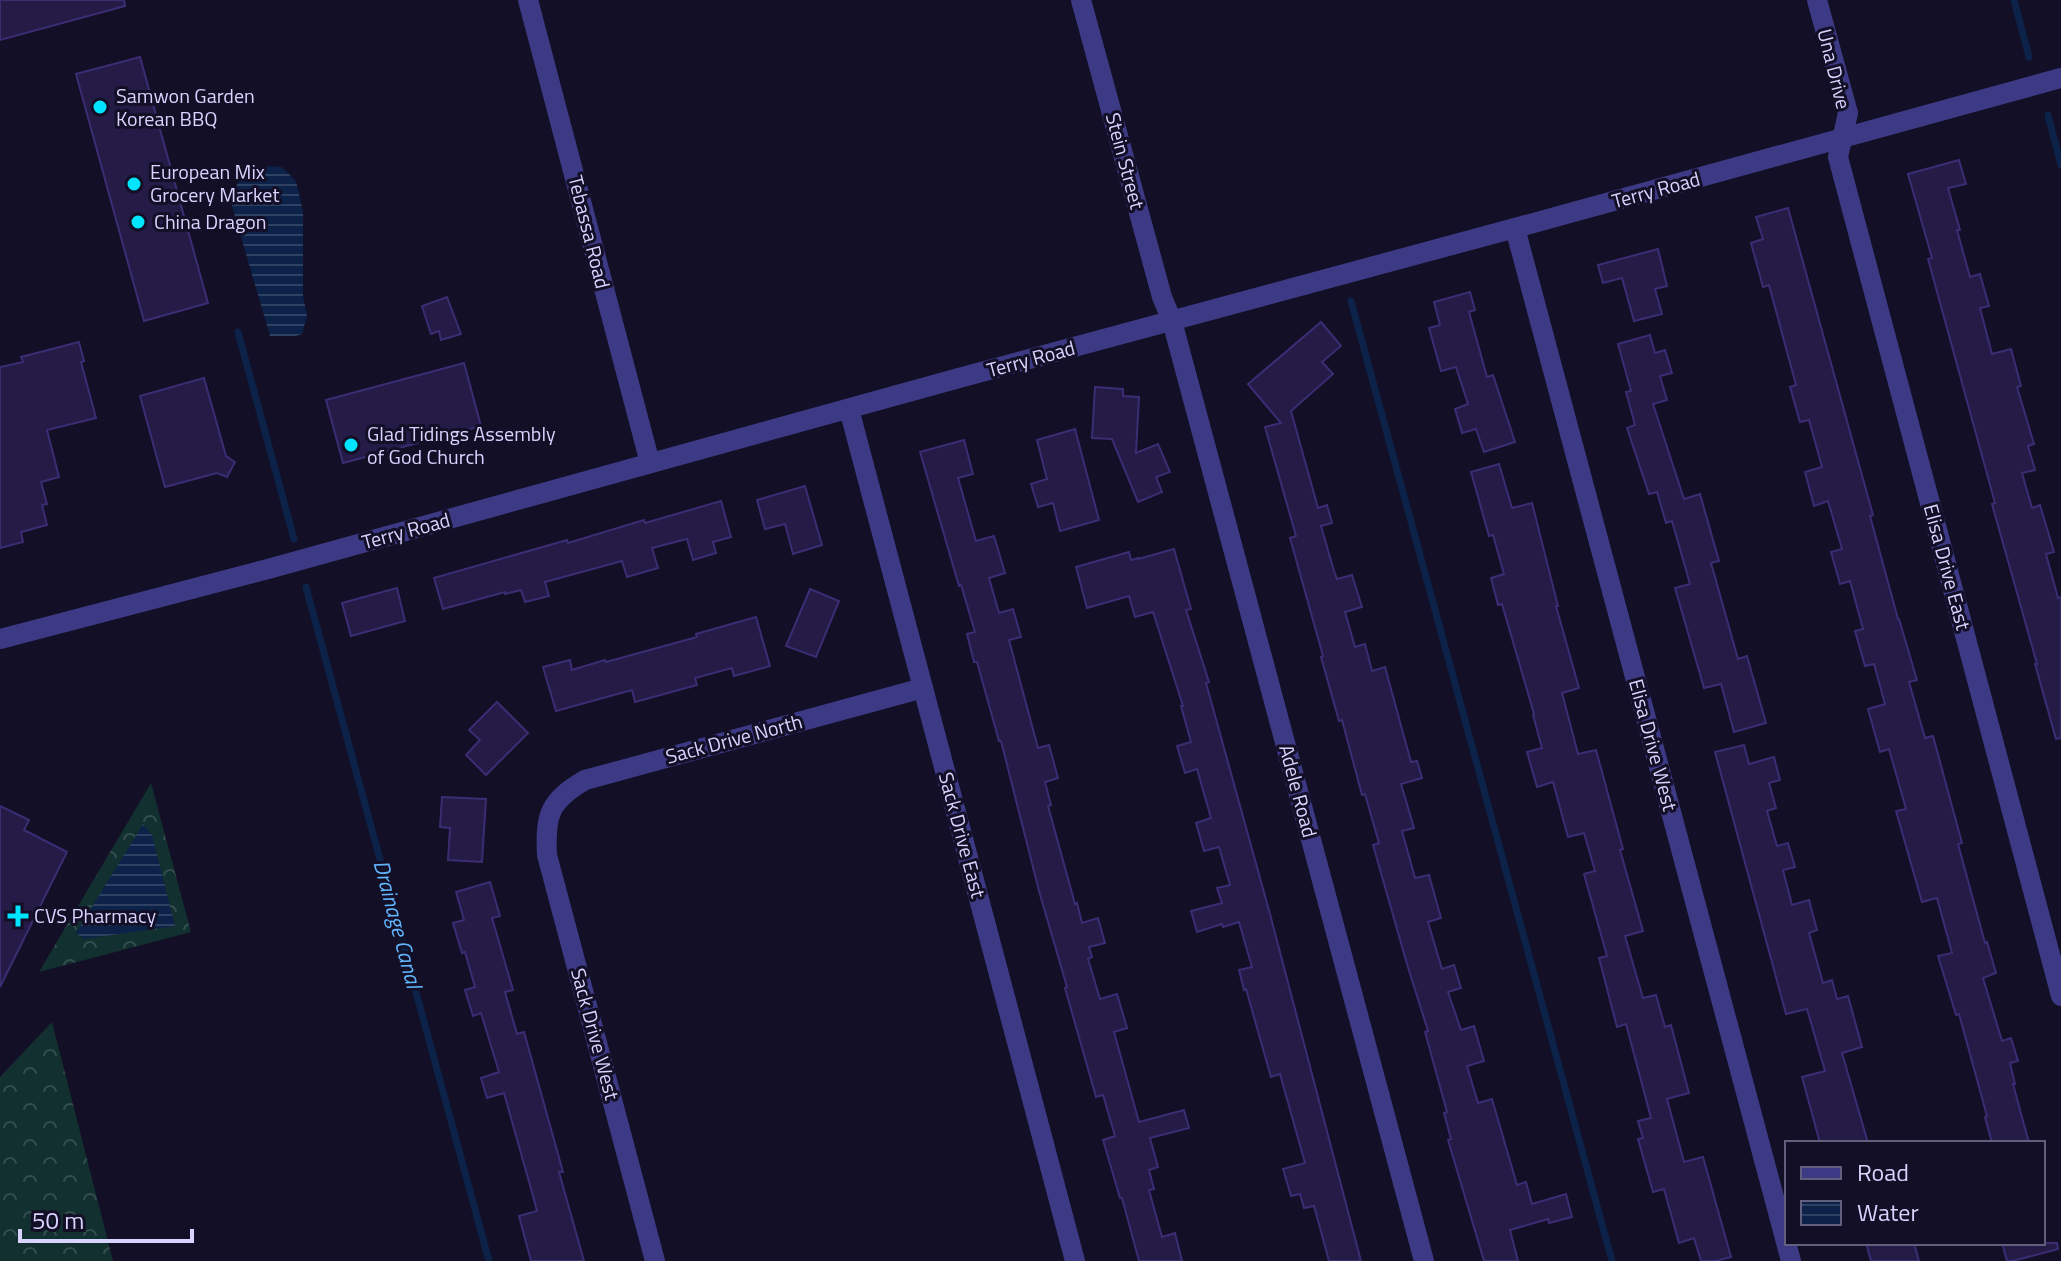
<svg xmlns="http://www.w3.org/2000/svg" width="2061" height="1261" font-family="'Titillium Web',sans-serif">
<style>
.forest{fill:url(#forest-crowns)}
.water{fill:url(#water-rules)}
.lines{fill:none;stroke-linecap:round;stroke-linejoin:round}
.stream{stroke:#0c2248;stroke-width:7}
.building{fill:#241b47;stroke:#3b2d73;stroke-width:2}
.minor{stroke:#3d3a85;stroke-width:20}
.poi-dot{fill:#00e5ff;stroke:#130f26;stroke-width:3}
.labels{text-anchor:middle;stroke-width:6;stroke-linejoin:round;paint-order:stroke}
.street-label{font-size:20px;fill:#d9d4ff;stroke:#130f26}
.poi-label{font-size:20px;fill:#d9d4ff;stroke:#130f26;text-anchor:start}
.water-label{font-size:22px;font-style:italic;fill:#62b6ff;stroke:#130f26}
</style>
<defs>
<pattern id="forest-crowns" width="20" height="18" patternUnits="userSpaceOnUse" patternTransform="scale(2)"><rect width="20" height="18" fill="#12302f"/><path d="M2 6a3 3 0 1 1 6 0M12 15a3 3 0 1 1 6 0" fill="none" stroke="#344d4e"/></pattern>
<pattern id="water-rules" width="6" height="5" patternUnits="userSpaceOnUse" patternTransform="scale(2)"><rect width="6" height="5" fill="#0c2248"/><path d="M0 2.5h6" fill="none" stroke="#2f4163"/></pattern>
</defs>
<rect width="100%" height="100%" fill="#130f26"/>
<g class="forest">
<polygon points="151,783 191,932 39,972"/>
<polygon points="52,1022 113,1261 0,1261 0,1077"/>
</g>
<g class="water">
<path d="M266,166L282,167L296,181L303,211V296L307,316L302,334L296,336H270L230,199C241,175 241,174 266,166Z"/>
<polygon points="143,824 152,835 175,926 84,939 76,933"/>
</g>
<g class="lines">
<g class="stream">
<polyline points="2014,0 2029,57"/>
<polyline points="2048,115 2061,165"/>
<polyline points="1351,301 1612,1261"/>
<polyline points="238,332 294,539"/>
<polyline points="306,587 489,1261"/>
</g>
</g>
<g class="building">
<polygon points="0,0 124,0 125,6 0,40"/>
<polygon points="140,57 208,303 144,321 76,74"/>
<polygon points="1959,160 1966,184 1948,188 1960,230 1957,230 1970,277 1980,274 1989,306 1980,308 1992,354 2011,349 2021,386 2017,387 2034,444 2028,446 2035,470 2022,473 2032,508 2040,505 2054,552 2046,554 2058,598 2061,597 2061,738 2056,739 2035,664 2037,664 1992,504 1995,503 1928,259 1932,258 1908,174"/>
<polygon points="1788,208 1873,515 1870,516 1898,619 1899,619 1917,680 1909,682 1925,738 1933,736 1962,843 1958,844 1985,943 1987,942 1996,973 1983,978 2002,1041 2011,1038 2018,1061 2010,1063 2015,1084 2013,1084 2029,1143 1992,1143 1985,1117 1987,1116 1959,1014 1956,1015 1938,956 1952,953 1937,898 1922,902 1896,811 1906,809 1889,749 1880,752 1868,709 1885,704 1874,664 1865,666 1855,631 1863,629 1850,581 1840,584 1831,552 1842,549 1828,501 1814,506 1805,472 1822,467 1809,420 1800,422 1790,387 1796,385 1769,285 1763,287 1751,243 1763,239 1756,217"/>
<polygon points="1658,249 1667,286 1655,289 1662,314 1634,321 1622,278 1603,283 1598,265"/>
<polygon points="1470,292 1475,310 1469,312 1487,377 1493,375 1515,442 1484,452 1476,429 1462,433 1455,409 1468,404 1456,367 1441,371 1429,328 1440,325 1434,302"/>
<polygon points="447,297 461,334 441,340 439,331 431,334 422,306"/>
<polygon points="1321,322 1341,346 1322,362 1333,374 1291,411 1318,508 1327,505 1332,523 1321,526 1334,571 1337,579 1352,575 1362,607 1345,612 1355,647 1365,644 1372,671 1385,667 1411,762 1417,761 1422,778 1401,784 1414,828 1402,831 1415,878 1429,875 1441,918 1428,922 1442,969 1454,965 1461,988 1448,992 1461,1030 1474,1026 1484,1061 1467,1066 1478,1103 1492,1099 1517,1185 1526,1182 1532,1204 1566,1194 1572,1217 1549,1223 1548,1219 1510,1230 1518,1261 1484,1261 1448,1140 1451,1139 1444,1113 1447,1112 1425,1032 1428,1031 1407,964 1373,845 1379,843 1365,794 1362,795 1342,720 1339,721 1321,657 1323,656 1290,538 1296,536 1265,427 1281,423 1248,384"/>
<polygon points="1650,335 1655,353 1665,350 1672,373 1660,376 1667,400 1653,404 1684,499 1700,494 1719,561 1711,563 1738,659 1747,656 1766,723 1734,732 1721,684 1704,688 1675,588 1690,584 1672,521 1666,523 1657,492 1649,494 1627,428 1635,425 1626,392 1631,391 1618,344"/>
<polygon points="79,342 84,361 81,362 96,418 47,430 59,477 41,482 47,504 42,505 47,525 21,532 23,542 0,548 0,367 23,362 21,357"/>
<polygon points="464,363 481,426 343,463 326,400"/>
<polygon points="204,378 226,456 235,462 227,477 217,473 165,487 140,396"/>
<polygon points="1095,387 1123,389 1123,396 1139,397 1136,453 1158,444 1170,472 1156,477 1162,492 1138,502 1112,439 1092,438"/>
<polygon points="1075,429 1099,520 1060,531 1053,503 1038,507 1031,484 1047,479 1037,440"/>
<polygon points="964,440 973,474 958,478 976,541 994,536 1005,573 989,578 999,613 1013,609 1021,637 1009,640 1038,748 1049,745 1058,778 1045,782 1051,805 1048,806 1075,904 1077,903 1082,923 1098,918 1105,943 1089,947 1092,957 1088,959 1100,999 1117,994 1127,1028 1114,1032 1139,1122 1184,1110 1189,1128 1150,1138 1158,1167 1149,1170 1154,1189 1149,1190 1162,1237 1175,1233 1182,1261 1139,1261 1122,1198 1120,1198 1103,1140 1115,1136 1103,1095 1096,1097 1065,988 1067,987 1039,891 1001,741 999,741 977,662 974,662 967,634 975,632 961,585 959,586 920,452"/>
<polygon points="1499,464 1512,508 1532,503 1558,606 1556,606 1579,688 1562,693 1578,754 1596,750 1623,849 1620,850 1643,931 1625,936 1643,998 1656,995 1665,1027 1671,1025 1689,1093 1667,1099 1684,1162 1703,1157 1731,1257 1716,1261 1701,1261 1694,1238 1679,1243 1664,1189 1653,1192 1638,1139 1643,1138 1638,1121 1651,1118 1626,1024 1617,1027 1599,958 1607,956 1584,874 1595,871 1584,833 1568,837 1553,782 1537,787 1527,752 1542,748 1533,715 1534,714 1502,604 1498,605 1491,578 1504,574 1493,535 1489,536 1471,472"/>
<polygon points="805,486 822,545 793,554 785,524 765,529 757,500"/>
<polygon points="721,501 731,537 713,542 716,553 693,560 687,539 652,548 658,568 627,577 622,561 545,582 549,596 525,602 521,590 505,594 505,592 443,609 434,578 567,540 568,543 644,520 645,523"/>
<polygon points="1174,549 1191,609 1186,610 1209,682 1206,683 1270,914 1361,1261 1329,1261 1314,1206 1304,1208 1300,1194 1291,1196 1283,1169 1305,1163 1280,1074 1271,1077 1246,989 1244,990 1239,970 1252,967 1239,922 1223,927 1222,924 1197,932 1191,911 1222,903 1217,888 1230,885 1219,847 1204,851 1196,823 1211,818 1197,769 1185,773 1177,746 1191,742 1181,706 1183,706 1153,612 1135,617 1129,596 1087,608 1076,567 1129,552 1131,560 1138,558 1138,559"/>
<polygon points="397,588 405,621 351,636 342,603"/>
<polygon points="810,589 839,601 816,657 786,646"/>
<polygon points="756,617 770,666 734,676 732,668 695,678 697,685 635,702 632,690 556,711 543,667 570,660 572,670 605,660 606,662 697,637 696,634"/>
<polygon points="497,702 528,733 486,775 466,755 480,740 469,730"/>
<polygon points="1744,745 1749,764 1774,757 1780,780 1769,783 1776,808 1767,811 1777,846 1788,843 1795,867 1783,870 1792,905 1809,900 1817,930 1809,933 1823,983 1832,980 1837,999 1848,996 1862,1047 1842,1053 1868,1143 1820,1143 1802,1077 1825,1071 1807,1009 1786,1014 1715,752"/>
<polygon points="442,797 486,799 482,862 448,860 450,828 440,827"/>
<polygon points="0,806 29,820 24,830 67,852 0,987"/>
<polygon points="490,882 500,916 492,918 513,990 505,992 517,1034 524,1032 563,1172 559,1172 584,1261 531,1261 519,1216 537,1211 533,1196 504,1093 487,1098 481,1078 499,1072 481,1013 473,1016 465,990 475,987 465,952 462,953 453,923 464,920 456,892"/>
<polygon points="1866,1243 1914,1243 1919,1261 1871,1261"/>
<polygon points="2002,1243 2057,1243 2058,1249 2013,1261 2007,1261"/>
</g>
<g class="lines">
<g class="minor">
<polyline points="528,0 650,463"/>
<polyline points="1081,0 1162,297 1172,321 1424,1261"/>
<polyline points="1817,0 1848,113 1838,157 2061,996"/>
<polyline points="1515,228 1791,1261"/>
<polyline points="849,409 1075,1261"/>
<polyline points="0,639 268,569 959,378 1515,228 2061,78"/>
<path d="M655,1261L547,855C545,815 549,801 585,780L923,688"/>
</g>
</g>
<g class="poi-dot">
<circle cx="100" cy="107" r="8"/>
<circle cx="134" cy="184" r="8"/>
<circle cx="138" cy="222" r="8"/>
<circle cx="351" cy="445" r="8"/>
<path d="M14 904h8v8h8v8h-8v8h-8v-8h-8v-8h8z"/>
</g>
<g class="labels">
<g class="street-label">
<text transform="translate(1834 69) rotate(76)" y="7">Una Drive</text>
<text transform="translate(1125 161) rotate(75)" y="7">Stein Street</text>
<text transform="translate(1656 190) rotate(-15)" y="7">Terry Road</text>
<text transform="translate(589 232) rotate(76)" y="7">Tebassa Road</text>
<text transform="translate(1031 359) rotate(-15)" y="7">Terry Road</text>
<text transform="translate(406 531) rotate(-15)" y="7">Terry Road</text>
<text transform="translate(1947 567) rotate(75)" y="7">Elisa Drive East</text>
<text transform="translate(734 739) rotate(-15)" y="7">Sack Drive North</text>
<text transform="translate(1653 745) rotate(75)" y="7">Elisa Drive West</text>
<text transform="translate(1298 791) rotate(75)" y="7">Adele Road</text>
<text transform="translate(962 835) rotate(75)" y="7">Sack Drive East</text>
<text transform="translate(595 1034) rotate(75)" y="7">Sack Drive West</text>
</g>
<g class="poi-label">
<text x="116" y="103">Samwon Garden<tspan x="116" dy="23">Korean BBQ</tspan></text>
<text x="150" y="179">European Mix<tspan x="150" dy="23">Grocery Market</tspan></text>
<text x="154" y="229">China Dragon</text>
<text x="367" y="441">Glad Tidings Assembly<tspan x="367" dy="23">of God Church</tspan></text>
<text x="34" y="923">CVS Pharmacy</text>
</g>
<g class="water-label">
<text transform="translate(398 924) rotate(75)" y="8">Drainage Canal</text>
</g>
</g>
<rect x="1785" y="1141" width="260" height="104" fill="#130f26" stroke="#625e7d" stroke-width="2"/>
<rect x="1801" y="1167" width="40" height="12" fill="#3d3a85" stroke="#625e7d" stroke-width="2"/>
<text x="1857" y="1181" font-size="24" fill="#d9d4ff">Road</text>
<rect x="1801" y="1201" width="40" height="24" fill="url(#water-rules)" stroke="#625e7d" stroke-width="2"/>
<text x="1857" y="1221" font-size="24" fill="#d9d4ff">Water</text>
<path d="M20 1229v12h172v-12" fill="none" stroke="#d9d4ff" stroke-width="4"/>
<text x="32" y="1229" font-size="24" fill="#d9d4ff" stroke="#130f26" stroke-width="6" paint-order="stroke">50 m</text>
</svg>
